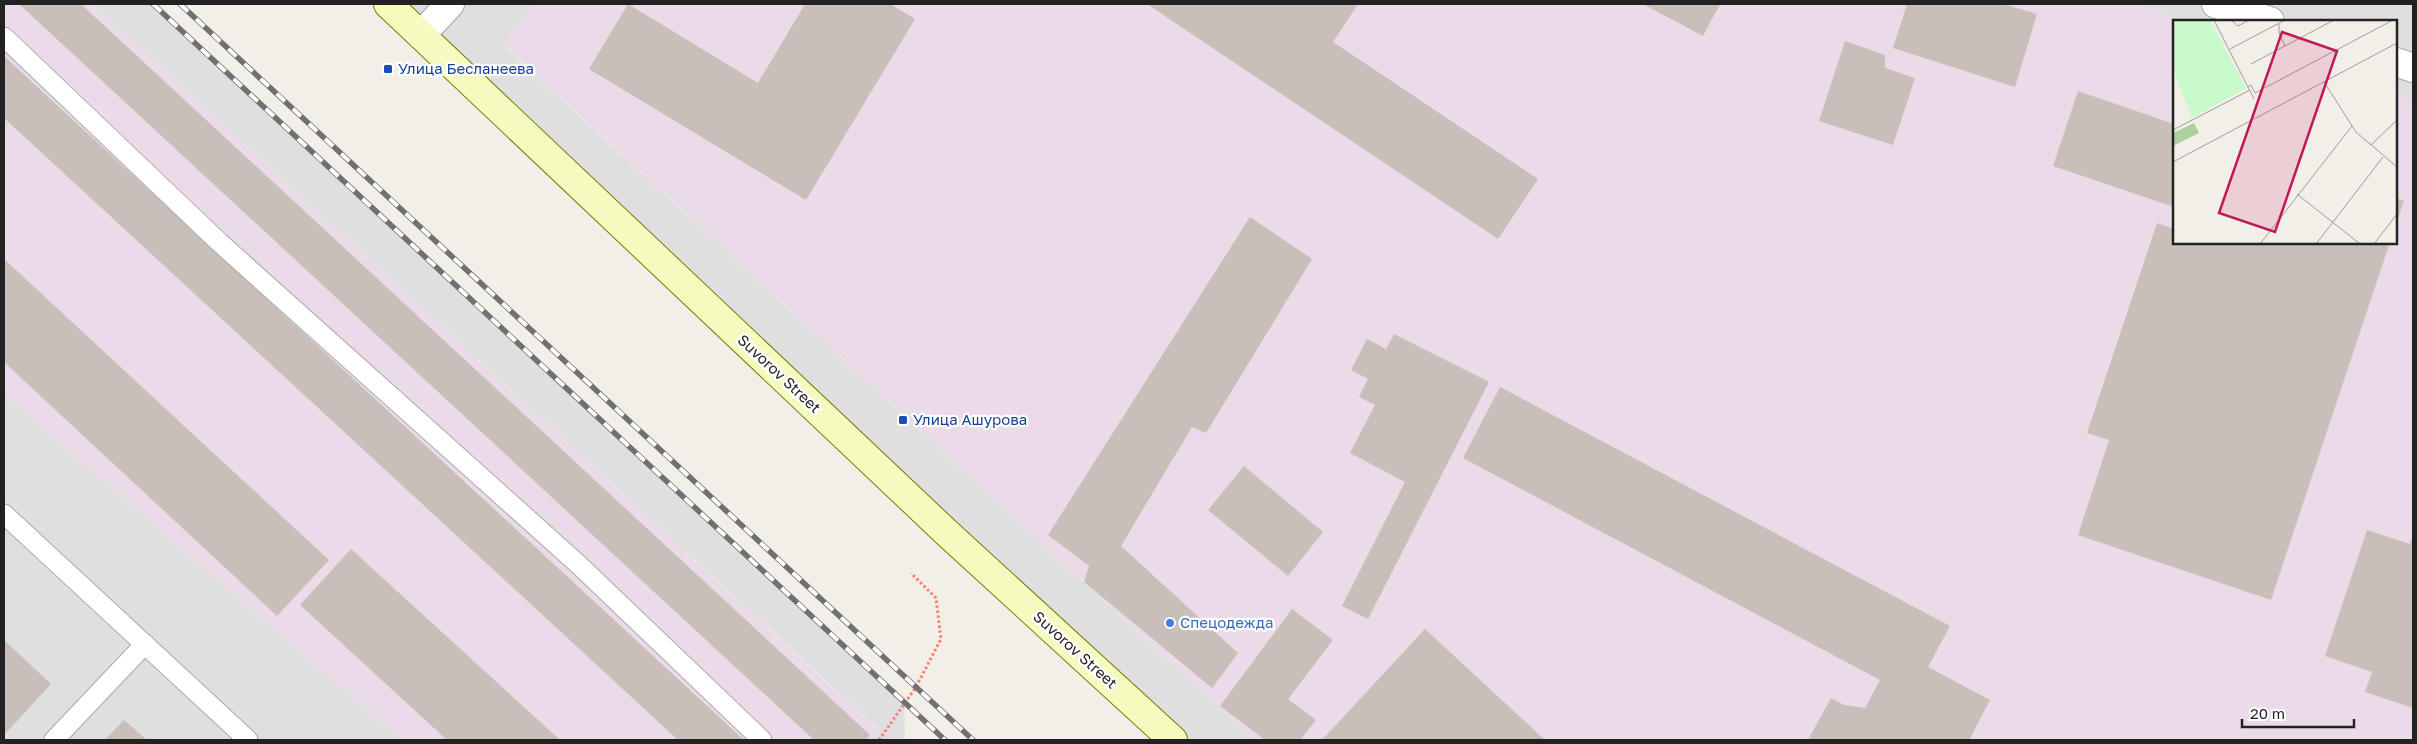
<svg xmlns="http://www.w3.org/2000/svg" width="2417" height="744" font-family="'Golos Text',sans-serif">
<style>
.residential{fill:#e0dfdf}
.industrial{fill:#ebdbe8}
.building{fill:#c7bfb8}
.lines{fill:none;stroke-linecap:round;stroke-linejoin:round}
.lane-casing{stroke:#a9a9a9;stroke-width:21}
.street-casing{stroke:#a9a9a9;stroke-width:30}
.secondary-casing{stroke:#707d05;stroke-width:30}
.path{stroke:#fa8072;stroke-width:3;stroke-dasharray:2.5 2.5;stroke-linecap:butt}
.lane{stroke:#fff;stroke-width:19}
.street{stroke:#fff;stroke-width:28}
.secondary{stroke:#f7fabf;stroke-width:28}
.rail-casing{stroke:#707070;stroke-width:5.5}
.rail{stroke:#fff;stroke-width:4;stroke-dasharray:11;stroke-linecap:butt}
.transit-dot{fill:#1a4fb4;stroke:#fff;stroke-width:2}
.shop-dot{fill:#3f7fe0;stroke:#fff;stroke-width:2}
.labels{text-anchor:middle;stroke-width:4.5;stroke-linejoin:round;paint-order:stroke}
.transit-label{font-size:15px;fill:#164399;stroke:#fff;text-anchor:start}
.street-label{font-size:15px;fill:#222;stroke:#fff}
.shop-label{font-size:15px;fill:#366cbe;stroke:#fff;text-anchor:start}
.inset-road{fill:none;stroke:#9f9d99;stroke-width:1}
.view{fill:#c2185b;fill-opacity:0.15;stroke:#c2185b;stroke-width:2.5}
.inset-edge{fill:none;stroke:#222;stroke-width:2.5}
</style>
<rect width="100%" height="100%" fill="#f2efe9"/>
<g class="residential">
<polygon points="92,4 153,4 904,702 905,740 871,740 879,730"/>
<polygon points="388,4 534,4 504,46 1255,740 1173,740"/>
<polygon points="2133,4 2413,4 2413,99 2396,93 2396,21 2184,21"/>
<polygon points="4,394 402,740 4,740"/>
</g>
<g class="industrial">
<polygon points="4,4 92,4 879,731 871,740 402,740 4,394"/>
<polygon points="534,4 2133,4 2184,21 2174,21 2174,242 2396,242 2396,93 2413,99 2413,740 1255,740 504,45"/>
</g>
<g class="building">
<polygon points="19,4 81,4 870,735 865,740 814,740"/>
<polygon points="628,4 758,83 805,4 890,4 915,19 806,200 589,69"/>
<polygon points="1147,4 1358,4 1333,42 1538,179 1498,239"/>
<polygon points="1643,4 1720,4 1703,36"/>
<polygon points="1907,4 2003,4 2037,14 2015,87 1893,48"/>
<polygon points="1845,41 1885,55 1885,68 1915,78 1893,145 1819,121"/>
<polygon points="4,56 744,740 678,740 4,118"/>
<polygon points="2078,91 2174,124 2174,207 2053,166"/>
<polygon points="2396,198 2404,201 2396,224"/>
<polygon points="1250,217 1312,259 1206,433 1192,427 1121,546 1238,653 1212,688 1084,582 1089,566 1048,535"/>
<polygon points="2157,223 2174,229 2174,242 2221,244 2222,242 2390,242 2271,600 2078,535 2109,440 2087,433"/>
<polygon points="4,259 329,560 277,616 4,362"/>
<polygon points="1394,334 1489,382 1368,619 1342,606 1405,482 1350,453 1375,405 1359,397 1368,379 1351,370 1367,339 1386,349"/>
<polygon points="1500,387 1950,626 1928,667 1990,700 1969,740 1808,740 1831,698 1844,705 1865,708 1880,680 1463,458"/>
<polygon points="1244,466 1323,532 1288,576 1208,510"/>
<polygon points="2367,530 2410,544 2413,535 2413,708 2365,692 2372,672 2325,656"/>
<polygon points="351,549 560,740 447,740 300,605"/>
<polygon points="1292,609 1333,640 1288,699 1316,720 1300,740 1265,740 1220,706"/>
<polygon points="1425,629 1545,740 1322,740"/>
<polygon points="4,640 51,684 4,735"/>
<polygon points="124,720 147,740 105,740"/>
</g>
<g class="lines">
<defs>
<g id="lane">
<polyline points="4,37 219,242 579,565 762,740"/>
<polyline points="4,514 248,740"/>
<polyline points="54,740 145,644"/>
</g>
<g id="street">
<polyline points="2216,4 2270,21"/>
<polyline points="421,35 450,4"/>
<polyline points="2396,62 2413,68"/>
</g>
<polyline id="secondary" points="388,4 947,533 1173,740"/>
</defs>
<use href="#lane" class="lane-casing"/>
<use href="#street" class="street-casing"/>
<use href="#secondary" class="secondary-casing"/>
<polyline class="path" points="879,740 916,687 941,639 936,598 911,573"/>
<use href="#lane" class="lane"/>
<use href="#street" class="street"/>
<use href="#secondary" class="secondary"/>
<defs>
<g id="rail">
<polyline points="153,4 945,740"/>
<polyline points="180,4 973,740"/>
</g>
</defs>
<use href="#rail" class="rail-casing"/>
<use href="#rail" class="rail"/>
</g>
<g class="transit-dot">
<rect x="383" y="64" width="10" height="10" rx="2.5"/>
<rect x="898" y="415" width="10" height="10" rx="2.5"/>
</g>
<circle class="shop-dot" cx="1170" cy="623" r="5"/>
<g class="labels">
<g class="transit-label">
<text x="398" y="74">Улица Бесланеева</text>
<text x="913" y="425">Улица Ашурова</text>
</g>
<g class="street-label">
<text transform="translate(779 374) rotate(43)" y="5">Suvorov Street</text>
<text transform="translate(1075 650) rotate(42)" y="5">Suvorov Street</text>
</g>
<g class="shop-label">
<text x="1180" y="628">Спецодежда</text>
</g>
</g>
<g transform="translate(2173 20)">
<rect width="224" height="224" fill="#f2efe9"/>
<path d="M21,103L26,113L0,126V113Z" fill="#add19e"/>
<path d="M0,0H37L73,68L19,98L0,49Z" fill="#c8facc"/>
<path class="inset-road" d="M41,0L81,79M58,0L65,6L76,0M106,4V13L112,26M57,29L112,0M78,44L161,0M151,62L183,112L224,147M75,67L78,65L82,73L220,0M0,110L77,70M198,125L224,100M0,142L224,23M124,174L187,224M87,224L179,106M143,224L210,137M201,224L224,194"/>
<path class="view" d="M109,12L164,31L102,212L46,193Z"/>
<rect width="224" height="224" class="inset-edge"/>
</g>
<rect width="2417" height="744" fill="none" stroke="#222222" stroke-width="10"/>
<path d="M2242 719v8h112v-8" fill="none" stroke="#222222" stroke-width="2.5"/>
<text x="2250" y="719" font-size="15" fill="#222222" stroke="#ffffff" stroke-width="4" paint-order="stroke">20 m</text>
</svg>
